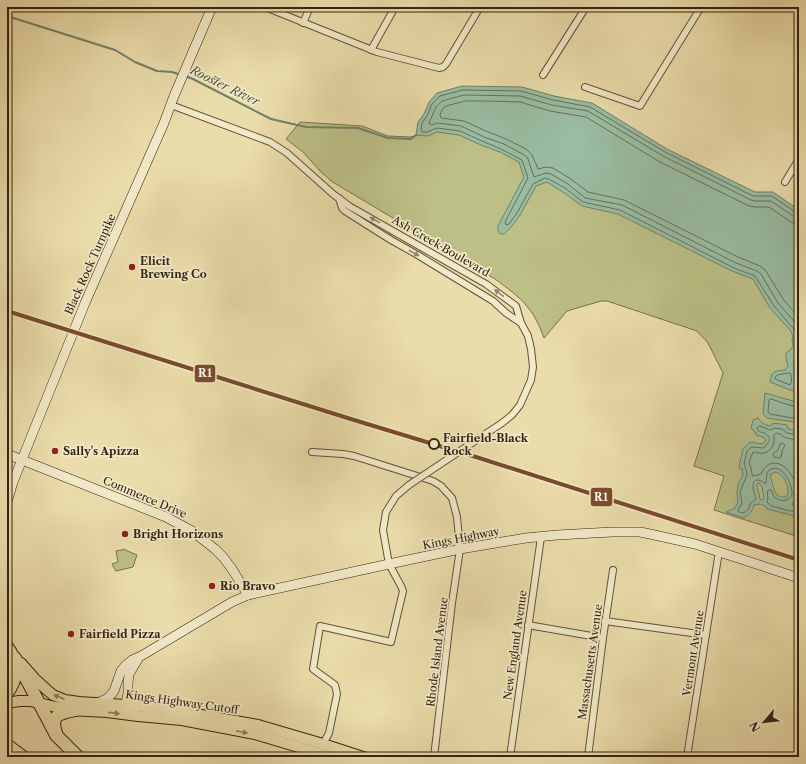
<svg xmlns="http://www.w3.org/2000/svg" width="806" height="764" font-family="'Libre Caslon Text',serif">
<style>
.green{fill:#bcbf86;stroke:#77724c}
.water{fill:#99bda3;stroke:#708069;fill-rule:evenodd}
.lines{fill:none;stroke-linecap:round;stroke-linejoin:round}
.shore{stroke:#66705a;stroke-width:1}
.stream{stroke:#708069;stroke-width:2}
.minor-casing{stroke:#605238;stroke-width:8}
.secondary-casing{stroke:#322412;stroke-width:10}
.primary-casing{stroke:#322412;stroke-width:12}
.motorway-casing{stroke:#322412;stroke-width:14}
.minor{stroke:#f2e9c8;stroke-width:6}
.secondary{stroke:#f2e9c8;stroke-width:9}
.primary{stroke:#ebddab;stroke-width:10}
.motorway{stroke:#ebddab;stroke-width:12}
.minor-bridge-casing{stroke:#605238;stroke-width:8;stroke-linecap:butt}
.minor-bridge{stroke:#f2e9c8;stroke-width:6}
.rail-1-casing{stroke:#f2e9c8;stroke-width:7}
.rail-1{stroke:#7a4b2a;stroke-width:4}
.oneway{fill:#92866d}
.oneway2{fill:#8e805e}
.poi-dot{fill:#8f2418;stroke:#f2e9c8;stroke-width:1.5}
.stop-dot{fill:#f2e9c8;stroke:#322412;stroke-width:2}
.labels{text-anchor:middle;stroke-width:3.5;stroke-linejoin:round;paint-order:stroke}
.street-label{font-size:11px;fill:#322412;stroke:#f2e9c8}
.poi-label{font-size:11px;font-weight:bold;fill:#322412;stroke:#f2e9c8;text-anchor:start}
.stop-label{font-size:11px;font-weight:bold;fill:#322412;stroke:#f2e9c8;text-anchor:start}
.water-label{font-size:12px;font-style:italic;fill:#51523e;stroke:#f2e9c8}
.line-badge{stroke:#f2e9c8;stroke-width:1.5}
.badge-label{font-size:11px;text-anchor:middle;font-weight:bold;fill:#fff}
</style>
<rect width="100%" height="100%" fill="#ebddab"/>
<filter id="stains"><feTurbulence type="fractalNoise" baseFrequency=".005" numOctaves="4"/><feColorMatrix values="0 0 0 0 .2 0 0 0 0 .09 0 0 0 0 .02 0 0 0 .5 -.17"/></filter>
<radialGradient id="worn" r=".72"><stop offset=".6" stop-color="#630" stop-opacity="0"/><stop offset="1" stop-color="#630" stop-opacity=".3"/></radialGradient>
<g class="green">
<path d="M444,121L756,261L799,314V537L714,510L724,476L694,466L723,373L708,343L697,331L607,301H601L567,311L544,338C533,307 521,298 495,279L331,181L320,171L303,152L286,139L300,122L362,126L388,136L410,137L429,133Z"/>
<polygon points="123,549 137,555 133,567 116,571 112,564 118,562 116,551 121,550 123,550"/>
</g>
<g class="water">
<polygon points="462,86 522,87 554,96 592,103 667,149 755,192 773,192 799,210 799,346 796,351 794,365 796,383 793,391 770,382 772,374 776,371 785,370 788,366 786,358 786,353 791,349 793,346 792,341 793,336 790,330 770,308 753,279 732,271 618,214 582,206 563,192 547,182 536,186 520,215 512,226 504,234 500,234 498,231 498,226 524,177 519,162 500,152 481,145 459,135 437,132 428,136 416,135 418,122 424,114 429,102 437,93"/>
<polygon points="765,393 793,401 798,404 799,409 799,419 794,422 767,418 763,414"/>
<path d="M758,418C761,423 765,425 771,426L773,423L787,425L788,429L799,431V455H796V458L799,465V517L767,509L765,506L760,504L754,505C753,511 749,514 744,518L726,512L735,508L738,502C736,490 737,485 743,475L742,471L743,469H740L739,466L743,449L750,442L762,444L766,441L763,437L756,435L755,432L751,428L753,420ZM776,472C784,475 789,486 788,494L786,497C782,497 779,497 776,494C774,491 771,478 770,475L773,473ZM758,483L760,484L762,487L764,499L762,500L760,499L757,485Z"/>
</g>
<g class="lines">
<g class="shore">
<polyline points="799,213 795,212 772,196 753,196 665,152 590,107 553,100 521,91 463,90 440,96 432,104 427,116 422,123 421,130 422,132 427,132 437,128 460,131 482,141 501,149 522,160 528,178 505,222 506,225 509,224 517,213 533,184 545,178 549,179 565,188 583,202 620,210 734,268 755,276 774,306 793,328 797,335 796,341 797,344 799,345"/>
<polyline points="799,218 793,216 771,201 755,201 751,200 663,156 588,111 552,105 520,96 464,95 442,101 436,107 429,123 431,125 438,123 461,126 484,137 504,144 526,156 528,159 534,177 546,173 551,174 568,184 585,198 622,205 736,263 757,271 761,274 778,303 799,327"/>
<polyline points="799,224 791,222 769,207 755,207 749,206 660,162 586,117 550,111 520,102 489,101 465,101 446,106 442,110 440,115 441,118 464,121 486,131 506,139 526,149 532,155 538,169 546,167 553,168 571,179 588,192 624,200 738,257 760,266 766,271 783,299 799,318"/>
<path d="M788,373H790C792,376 792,382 790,385L775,379V377L778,375Z"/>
<polyline points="799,408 771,399 769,400 768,412 770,414 792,418 799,416"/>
<path d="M799,435L787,433L782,429L775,428L770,430L760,426L758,427L757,428C758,429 758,431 759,431C761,433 764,432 766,434C773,439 768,444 763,448L752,447L747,451L744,464L746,469L747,475L740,492L742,503L738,510L739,512L743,513C751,509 748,507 751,503C753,501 754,501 756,499C755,495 753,490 753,486C753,478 760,479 764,483H766C767,480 766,476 767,473C767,472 770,469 771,469C784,464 793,486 792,495C788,502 781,502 774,497L771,490H769L767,491L768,498L767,502L771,506L799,513"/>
<path d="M799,440C792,439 785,439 780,434L776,433L774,435C775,443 772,452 763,453C760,454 756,452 753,452L749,463L751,468L752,474L753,476L761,474C771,453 789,466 795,482C796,486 798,490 798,494C797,499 793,501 792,505L799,508"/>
<polygon points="782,443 785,445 782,451 781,457 779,458 774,457 773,454 778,450 780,444"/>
</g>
<g class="stream">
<polyline points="7,16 115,50 135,62 157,71 172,72 181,75"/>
<polyline points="185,76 193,79 271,119 306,127 358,128 388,138 411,139 416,135"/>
</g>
<defs>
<g id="minor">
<polyline points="265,7 377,52 439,68 443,67 446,64 480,7"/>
<polyline points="303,23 310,7"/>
<polyline points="371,50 395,7"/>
<polyline points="543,75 586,7"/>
<polyline points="585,87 640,106 701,7"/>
<polyline points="171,105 270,142 287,153 333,194 349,206 486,284 516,306 521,323 528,336 531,349 533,367 531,380 520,405 512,415 502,423"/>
<polyline points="785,182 799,159"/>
<polyline points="339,198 342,208 345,211 391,240 416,254 493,301 506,313 521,323"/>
<polyline points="312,452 343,454 354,456 433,481 441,486 452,498 457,517 460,549 452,603 434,757"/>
<polyline points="605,621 706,635"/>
<polyline points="528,625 603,638"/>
<polyline points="322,746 329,733 337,694 335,685 313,669 320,626 391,642 403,591 401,586 389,564 383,530 386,512 396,496 409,485"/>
<polyline points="510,757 541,537"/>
<polyline points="588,757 603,638 613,570"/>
<polyline points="687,757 719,551"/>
</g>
<g id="secondary">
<polyline points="7,454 166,517 192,531 215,549 223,557 232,569 248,595"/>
<polyline points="7,502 13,482 85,303 164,123 174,96 212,7"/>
<polyline points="98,703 108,698 114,691 121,671 126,665 132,660 141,656 232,602 248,595 389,564 460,549 526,538 557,535 612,532 640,532 650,534 695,544 799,578"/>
<polyline points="126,705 128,693 128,683 129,674 138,659"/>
</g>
<g id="primary">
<path d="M7,645C20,662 20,678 7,695"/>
<polyline points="21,663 36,680 47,690 53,695 65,700 79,702 126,705 173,710 258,725 323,744 363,757"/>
<polyline points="7,703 19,701 30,701 69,710 107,712 138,716 182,720 255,734 332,757"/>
</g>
<g id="motorway">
<polyline points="15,658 46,716 56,735 78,757"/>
<path d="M56,733C50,715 59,713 75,710"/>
<polyline points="7,745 23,757"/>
</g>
</defs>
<use href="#minor" class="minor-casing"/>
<use href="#secondary" class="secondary-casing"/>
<use href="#primary" class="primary-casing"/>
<use href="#motorway" class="motorway-casing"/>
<use href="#minor" class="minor"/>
<use href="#secondary" class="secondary"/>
<use href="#primary" class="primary"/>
<use href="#motorway" class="motorway"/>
<defs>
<polyline id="minor-bridge" points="409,485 502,423"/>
</defs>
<use href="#minor-bridge" class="minor-bridge-casing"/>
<use href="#minor-bridge" class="minor-bridge"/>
<defs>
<polyline id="rail-1" points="7,311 354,420 476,457 799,560"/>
</defs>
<use href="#rail-1" class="rail-1-casing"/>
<use href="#rail-1" class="rail-1"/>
</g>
<defs><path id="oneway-solid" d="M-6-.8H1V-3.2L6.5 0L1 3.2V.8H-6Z"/></defs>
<g class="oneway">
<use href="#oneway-solid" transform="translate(375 220) rotate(-151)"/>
<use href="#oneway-solid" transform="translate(414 253) rotate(29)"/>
<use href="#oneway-solid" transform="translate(499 293) rotate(-143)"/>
</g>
<g class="oneway2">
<use href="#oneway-solid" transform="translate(59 697) rotate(-157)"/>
<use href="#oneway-solid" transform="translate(114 713) rotate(7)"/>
<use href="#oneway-solid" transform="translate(242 732) rotate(11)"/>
</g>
<g class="poi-dot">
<circle cx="132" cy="267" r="4"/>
<circle cx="55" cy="451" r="4"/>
<circle cx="125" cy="534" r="4"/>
<circle cx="212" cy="586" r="4"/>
<circle cx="71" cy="634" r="4"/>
</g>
<circle class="stop-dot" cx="434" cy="444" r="5"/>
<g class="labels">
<g class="street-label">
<text transform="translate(441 246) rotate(30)" y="4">Ash Creek Boulevard</text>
<text transform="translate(90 264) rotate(-66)" y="4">Black Rock Turnpike</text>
<text transform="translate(145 497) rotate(23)" y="4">Commerce Drive</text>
<text transform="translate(461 538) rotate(-11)" y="4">Kings Highway</text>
<text transform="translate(515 645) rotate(-82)" y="4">New England Avenue</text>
<text transform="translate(437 652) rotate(-83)" y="4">Rhode Island Avenue</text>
<text transform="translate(693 653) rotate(-81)" y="4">Vermont Avenue</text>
<text transform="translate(590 662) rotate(-82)" y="4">Massachusetts Avenue</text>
<text transform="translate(182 702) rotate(8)" y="4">Kings Highway Cutoff</text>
</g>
<g class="poi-label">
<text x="140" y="265">Elicit<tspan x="140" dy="13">Brewing Co</tspan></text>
<text x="63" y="455">Sally's Apizza</text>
<text x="133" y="538">Bright Horizons</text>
<text x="220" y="590">Rio Bravo</text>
<text x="79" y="638">Fairfield Pizza</text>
</g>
<g class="stop-label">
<text x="443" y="442">Fairfield-Black<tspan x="443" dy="13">Rock</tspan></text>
</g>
<g class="water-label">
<text transform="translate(225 86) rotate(26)" y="4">Rooster River</text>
</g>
</g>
<g class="line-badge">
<rect x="194" y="364" width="22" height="19" rx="4" fill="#7a4b2a"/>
<rect x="590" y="487" width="23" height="20" rx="4" fill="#7a4b2a"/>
</g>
<g class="badge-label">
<text x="205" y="377">R1</text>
<text x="601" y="501">R1</text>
</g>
<rect width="806" height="764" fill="none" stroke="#ebddab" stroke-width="24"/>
<rect x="8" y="8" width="790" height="748" fill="none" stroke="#322412" stroke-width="2"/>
<rect x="12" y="12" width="782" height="740" fill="none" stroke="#322412"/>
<g transform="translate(764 722) rotate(242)" stroke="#f2e9c8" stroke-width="3" paint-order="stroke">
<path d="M0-3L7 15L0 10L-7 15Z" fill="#322412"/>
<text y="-6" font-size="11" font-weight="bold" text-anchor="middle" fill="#322412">N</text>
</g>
<rect width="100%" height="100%" filter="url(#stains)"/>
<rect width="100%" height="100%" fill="url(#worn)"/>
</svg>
